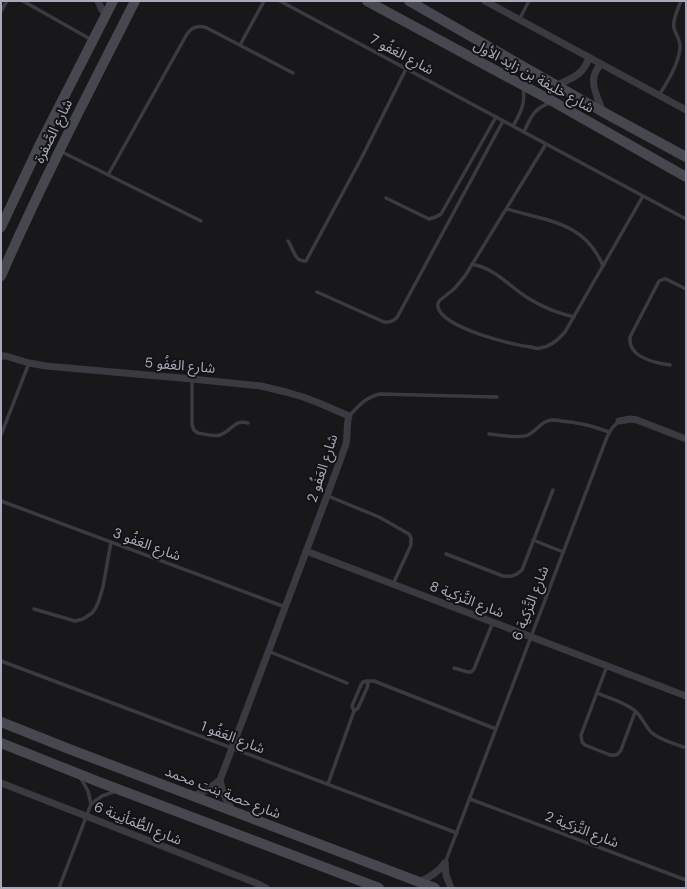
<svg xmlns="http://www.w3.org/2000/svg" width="687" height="889" font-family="'DM Sans','Noto Sans Arabic',sans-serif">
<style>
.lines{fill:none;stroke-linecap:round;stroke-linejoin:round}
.lane{stroke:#3b3a41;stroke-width:3.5}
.street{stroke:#3b3a41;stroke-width:7}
.secondary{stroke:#46474f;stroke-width:10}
.labels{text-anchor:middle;stroke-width:4;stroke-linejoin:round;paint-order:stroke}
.street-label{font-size:14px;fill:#a9abbb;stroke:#131315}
</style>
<rect width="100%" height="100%" fill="#18181a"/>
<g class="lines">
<g class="lane">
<polyline points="23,1 92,40"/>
<polyline points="280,1 686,219"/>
<polyline points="1,11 7,1"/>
<polyline points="519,20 529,1"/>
<polyline points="240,45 264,1"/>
<path d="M659,95C667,83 680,61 680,46C680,39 676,35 674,28C672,20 678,9 681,1"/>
<path d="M513,126C520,114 526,103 523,88"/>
<path d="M524,132C530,118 534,108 550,103"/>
<path d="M546,144L465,276L454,289L439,301C438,304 437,305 438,307C443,328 512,345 531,347C534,348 538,349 540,348C550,347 559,339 565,332L643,196"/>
<polyline points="60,151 201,221"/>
<path d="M108,175L187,34C192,27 199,25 207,28L293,73"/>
<path d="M386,198L429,219C434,218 437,217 441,214L496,117"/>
<path d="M507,209C547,221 585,222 603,266"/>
<path d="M288,241C294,249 294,262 306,261L362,157L406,69"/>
<path d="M472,264C498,270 507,285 528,298C542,307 557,313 574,317"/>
<path d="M317,292L384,322C393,323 397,319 400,312L503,121"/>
<path d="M670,365C655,363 628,357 630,337L659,281L664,279H666L686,289"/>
<path d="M192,379V425L194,430L198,433C205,434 213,437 220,435C232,431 234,419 248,423"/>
<path d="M349,416C358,406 366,397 380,394L497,397"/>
<path d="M489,434C499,435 519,439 528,435C537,431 541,421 551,420C554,420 558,420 561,421C578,422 593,426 609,432"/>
<polyline points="1,435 29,363"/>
<polyline points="328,496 379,517 409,534 411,538 411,545 393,584"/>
<polyline points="1,501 285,607"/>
<polyline points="533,540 563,552"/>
<path d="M446,554L503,576C511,577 516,576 522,570L553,490"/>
<polyline points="34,609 75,621 83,619 92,613 95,609 98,603 103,587 111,542"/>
<polyline points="268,651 347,683"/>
<polyline points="1,661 457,833"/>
<path d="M607,666L581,735L582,742L585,745L610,755C615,756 619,754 621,750L635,712"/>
<polyline points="454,668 468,672 471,672 474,669 493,622"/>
<path d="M597,693C609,698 624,702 634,710C642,716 645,726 651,732C659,740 676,744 686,748"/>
<polyline points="354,711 358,708 367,688 368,684 366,681"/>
<polyline points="328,784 354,711 352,706 361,685 363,682 368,681 374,681 496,729"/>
<polyline points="470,799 686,880"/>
<polyline points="91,804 102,796 116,791"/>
<polyline points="445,863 607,437 612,428 619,421"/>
<polyline points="59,888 91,804 88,791 80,777"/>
</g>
<g class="street">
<polyline points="98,1 102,10 107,15"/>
<polyline points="485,1 686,110"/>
<path d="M601,64C586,80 597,95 603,112"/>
<path d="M557,85C572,78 584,75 589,57"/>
<path d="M1,356H6L29,363L46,366L192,379L261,386L286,392L303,397L319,403L349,416C346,425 348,435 346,444L327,496L220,780L208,789L194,796"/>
<polyline points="619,421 631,419 637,420 686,439"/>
<polyline points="306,551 686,696"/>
<path d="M220,780C222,791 226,801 233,811"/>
<polyline points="1,783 86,816 256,883 266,888"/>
<polyline points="445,863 446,875 451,888"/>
<path d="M418,882C430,878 438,872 445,863"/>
</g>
<g class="secondary">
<polyline points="367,1 554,102 686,177"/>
<polyline points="409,1 603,112 686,157"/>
<polyline points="1,227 41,142 113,1"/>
<path d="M1,276C42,182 89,92 135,1"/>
<polyline points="1,722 69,749 435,888"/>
<polyline points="1,743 99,782 379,888"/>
</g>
</g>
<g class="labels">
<g class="street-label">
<text transform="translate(402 54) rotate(28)" y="5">شارع العَفُو 7</text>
<text transform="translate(534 76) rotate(29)" y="5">شارع خليفة بن زايد الأول</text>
<text transform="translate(53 131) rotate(-64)" y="5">شارع الصَّفرة</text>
<text transform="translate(180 365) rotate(5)" y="5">شارع العَفُو 5</text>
<text transform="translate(322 468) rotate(-72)" y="5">شارع العَفُو 2</text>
<text transform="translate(147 544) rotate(20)" y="5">شارع العَفُو 3</text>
<text transform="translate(467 599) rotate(21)" y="5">شارع التَّزكية 8</text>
<text transform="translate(530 603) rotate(-69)" y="5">شارع التَّزكية 6</text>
<text transform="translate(233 737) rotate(21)" y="5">شارع العَفُو 1</text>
<text transform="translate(223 792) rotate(21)" y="5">شارع حصة بنت محمد</text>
<text transform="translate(138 823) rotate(22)" y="5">شارع الطُّمَأنِينة 6</text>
<text transform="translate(582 829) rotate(21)" y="5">شارع التَّزكية 2</text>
</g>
</g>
<rect width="687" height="889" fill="none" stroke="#a9abbb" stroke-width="4"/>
</svg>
